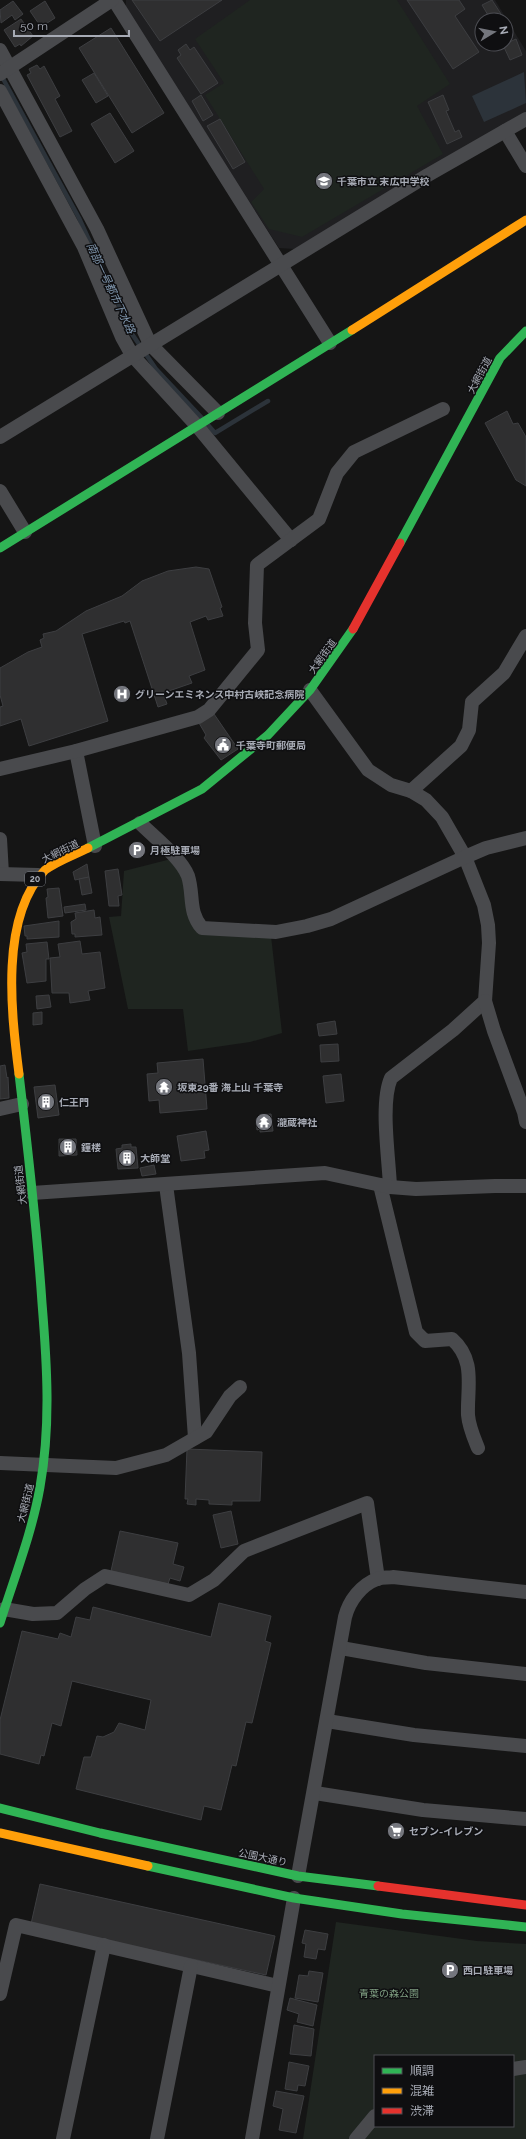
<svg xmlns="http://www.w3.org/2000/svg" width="526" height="2139" font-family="Raleway,'Noto Sans JP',sans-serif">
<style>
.built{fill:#1f1f21;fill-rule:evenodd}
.green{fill:#1f2520;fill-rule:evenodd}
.water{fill:#2c333a}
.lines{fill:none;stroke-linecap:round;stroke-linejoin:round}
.stream{stroke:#2c333a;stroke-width:4.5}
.building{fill:#2f2f30;stroke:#3d3e41}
.street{stroke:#494a4d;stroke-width:14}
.fast{stroke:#30b455;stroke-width:9}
.slow{stroke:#ff9f0a;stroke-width:9}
.jam{stroke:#e5322d;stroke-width:9}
.labels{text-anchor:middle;stroke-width:3;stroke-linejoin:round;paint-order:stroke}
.shield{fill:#0f0f11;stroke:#797c84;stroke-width:1}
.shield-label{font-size:9px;font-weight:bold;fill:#a7abb5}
.poi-label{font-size:10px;font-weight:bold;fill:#a7abb5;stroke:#0f0f11;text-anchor:start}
.street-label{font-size:10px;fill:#a7abb5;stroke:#0f0f11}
.park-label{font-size:10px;fill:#7f9f82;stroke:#0f0f11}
.water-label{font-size:11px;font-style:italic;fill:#8097ae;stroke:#0f0f11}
</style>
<rect width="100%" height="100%" fill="#151515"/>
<path class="built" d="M126,0H495L526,51V114L294,249L279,248L126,9ZM482,20H506V44H482Z"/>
<g class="green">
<polygon points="250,0 397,0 450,84 417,106 443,154 302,237 269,229 251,202 264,189 205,95 224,83 195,39"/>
<polygon points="171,859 182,876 191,924 271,936 282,1033 250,1042 188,1051 183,1009 128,1009 109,917 121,916 124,871"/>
<path d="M336,1922L477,1941L526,1944V2139H303ZM375,2056H513V2126H375Z"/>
</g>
<polygon class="water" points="524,72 526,103 484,122 472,96"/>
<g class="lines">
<g class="stream">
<polyline points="1,75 79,218 132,334 156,369 202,418"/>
<polyline points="208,425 215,433 268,401"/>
</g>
</g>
<g class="building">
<polygon points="132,0 222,0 160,41"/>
<polygon points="407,0 459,0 465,9 455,16 479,52 453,69"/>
<polygon points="492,0 501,14 491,20 482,5"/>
<polygon points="13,1 23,14 15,20 12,15 1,23 0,10"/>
<polygon points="45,1 55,18 41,27 30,11"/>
<polygon points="21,19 33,36 21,46 20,44 15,47 4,30"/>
<polygon points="111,28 164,113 132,133 79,48"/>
<polygon points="516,39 522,55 510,60 503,45"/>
<polygon points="186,44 190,50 194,47 218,83 201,94 177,58 181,55 178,50"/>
<polygon points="37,65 40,69 44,66 60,96 55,99 72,131 60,137 27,75 31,73 29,69"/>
<polygon points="94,73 108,96 96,103 82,80"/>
<polygon points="201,95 213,115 203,121 192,101"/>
<polygon points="443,95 449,110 446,111 455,132 459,130 462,137 447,144 428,102"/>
<polygon points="110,113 134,151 115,163 91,124"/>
<polygon points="220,119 245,162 233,169 207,126"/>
<polygon points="507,411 513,424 518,423 526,437 526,486 516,480 485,423"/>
<polygon points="196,567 209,569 222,607 220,608 223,616 208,620 206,616 190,622 205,670 189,676 192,683 163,693 167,704 158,707 130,621 125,623 124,621 82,634 108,721 29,746 21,719 0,726 0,707 3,706 0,695 0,668 28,652 42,647 40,640 44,638 43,634 56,631 86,611 122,596 142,581 168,571"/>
<polygon points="214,714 238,749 221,760 204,738 206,735 199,723"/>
<polygon points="87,864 89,877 75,880 73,872"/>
<polygon points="118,869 122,895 118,896 119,906 109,906 105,871"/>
<polygon points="89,877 92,893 82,895 79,879"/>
<polygon points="59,888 63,916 48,918 46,898 48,897 47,889"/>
<polygon points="85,904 86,910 65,913 64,907"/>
<polygon points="94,910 95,918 100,917 102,935 75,937 75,934 72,934 71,922 76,919 75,913"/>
<polygon points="59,921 59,937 27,939 27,936 25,936 24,926"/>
<polygon points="80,941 82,954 100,952 105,988 88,991 90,1000 70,1003 69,993 52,993 50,958 60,957 58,944"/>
<polygon points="47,942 49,959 46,959 46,981 27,983 22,953 27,952 26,944"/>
<polygon points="49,995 51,1007 37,1009 36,996"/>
<polygon points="42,1012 42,1024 33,1025 33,1013"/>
<polygon points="335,1021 337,1034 319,1036 317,1024"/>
<polygon points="338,1044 339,1061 321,1062 320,1045"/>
<polygon points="203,1059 207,1109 160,1113 159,1100 149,1101 147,1074 158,1073 157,1063"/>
<polygon points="5,1065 7,1078 8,1077 9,1098 0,1099 0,1066"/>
<polygon points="341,1074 344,1101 326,1103 323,1076"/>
<polygon points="55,1085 59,1115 38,1118 34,1087"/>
<polygon points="271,1114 273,1131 260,1132 260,1129 257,1130 256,1120 259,1120 259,1115"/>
<polygon points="206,1131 209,1150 204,1151 205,1158 181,1161 177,1136"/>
<polygon points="59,1139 76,1139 77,1155 59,1156"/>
<polygon points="131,1144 131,1147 136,1147 138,1168 118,1169 116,1149 122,1148 122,1145"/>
<polygon points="154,1165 156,1174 142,1176 140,1168"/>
<polygon points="187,1449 262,1452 260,1501 232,1501 232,1505 209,1504 209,1500 196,1499 196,1505 187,1504 188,1499 185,1499"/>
<polygon points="231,1511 238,1544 221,1548 213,1515"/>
<polygon points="120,1531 178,1543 173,1564 184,1567 180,1581 170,1578 168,1584 111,1571"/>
<polygon points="219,1603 271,1616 265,1641 271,1643 252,1723 246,1722 236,1766 232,1765 221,1810 204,1806 201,1820 76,1789 84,1757 91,1757 97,1736 103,1737 114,1732 119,1723 145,1730 151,1700 72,1681 61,1726 52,1723 44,1756 41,1755 39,1764 0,1754 0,1720 22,1631 58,1639 60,1633 71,1637 76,1617 90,1620 93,1607 211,1637"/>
<polygon points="40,1884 275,1936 266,1975 31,1924"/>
<polygon points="305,1930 328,1934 325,1950 318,1949 316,1959 304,1957 306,1944 302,1943"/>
<polygon points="309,1971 323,1973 318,2002 295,1998 299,1975 308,1976"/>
<polygon points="290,1998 317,2005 313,2026 297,2022 299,2014 287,2010"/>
<polygon points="294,2025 314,2029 311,2056 290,2054"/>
<polygon points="289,2062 309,2066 305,2086 298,2085 297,2091 285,2089"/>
<polygon points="276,2091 304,2096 296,2133 279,2130 283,2109 273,2106"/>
</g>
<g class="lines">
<g class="street">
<polyline points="114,0 330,343"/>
<polyline points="0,50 97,229 150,344 218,413"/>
<polyline points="0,74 112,0"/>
<polyline points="0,91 84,247 122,337 132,355 198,427 291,540"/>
<polyline points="505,131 526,166"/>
<polyline points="0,437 428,175 526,119"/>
<polyline points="0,491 25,532"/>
<path d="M310,690L368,770L391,785L411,791L426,800L442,817L465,857L484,905L488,925L489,943L485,1001L453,1030L391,1078C380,1103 389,1158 390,1187"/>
<polyline points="76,751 95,846"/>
<polyline points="0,769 76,751 198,717 209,710 258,650 255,623 257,565 319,519 337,473 354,452 443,409"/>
<polyline points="411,791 461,746 469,730 472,702 504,673 526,636"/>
<path d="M140,823C154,837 181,858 188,876C194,895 188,912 202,928L276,932L307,926L331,919L465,857L486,848L526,838"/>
<polyline points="0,839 2,874"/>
<polyline points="0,874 38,875"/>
<polyline points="485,1001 494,1031 524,1112 526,1122"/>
<polyline points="0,1109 22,1104"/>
<polyline points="166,1185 189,1353 195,1438"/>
<path d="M380,1185L416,1332L425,1341L452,1339C476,1360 467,1387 468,1415C469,1427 474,1438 478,1448"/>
<polyline points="32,1193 325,1173 390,1187 416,1189 495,1186 526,1186"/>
<polyline points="0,1463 116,1468 166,1455 206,1432 230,1396 240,1387"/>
<polyline points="4,1609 33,1614 57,1613 85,1589 105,1576 189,1595 214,1580 244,1551 367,1503 378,1579"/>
<polyline points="341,1648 426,1663 526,1674"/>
<polyline points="327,1721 414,1735 526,1746"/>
<polyline points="315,1793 423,1810 526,1819"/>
<path d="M298,1876L345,1617C349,1601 361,1585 377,1579C381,1577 388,1578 393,1577L526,1592"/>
<polyline points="0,1994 16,1925 278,1986"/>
<polyline points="513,2069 526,2067"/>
<polyline points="63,2139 104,1945"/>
<polyline points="157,2139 191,1966"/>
<polyline points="252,2139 294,1898"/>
<polyline points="356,2139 375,2116"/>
</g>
<g class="fast">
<polyline points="400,543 500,358 526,331"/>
<polyline points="0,548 352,330"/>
<polyline points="88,848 202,789 268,735 310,690 353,629"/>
<path d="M0,1623C14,1578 32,1533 40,1487C51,1426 47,1364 42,1303C37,1226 28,1150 19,1074"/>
<polyline points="0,1808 100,1833 298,1876 378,1886"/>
<polyline points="148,1866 294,1898 402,1914 526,1927"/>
</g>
<g class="slow">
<polyline points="352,330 526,220"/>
<path d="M19,1074C11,1011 0,917 45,870C57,861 74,855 88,848"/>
<polyline points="0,1833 148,1866"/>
</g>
<g class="jam">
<polyline points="353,629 400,543"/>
<polyline points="378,1886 526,1905"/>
</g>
</g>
<defs>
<symbol id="school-disc" viewBox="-11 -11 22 22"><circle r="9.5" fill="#74767d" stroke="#0f0f11"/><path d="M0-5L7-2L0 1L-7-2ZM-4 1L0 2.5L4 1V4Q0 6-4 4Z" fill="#fff"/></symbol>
<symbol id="hospital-disc" viewBox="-11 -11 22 22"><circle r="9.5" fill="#74767d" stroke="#0f0f11"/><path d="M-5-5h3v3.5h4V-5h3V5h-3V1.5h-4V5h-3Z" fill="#fff"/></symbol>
<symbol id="civic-disc" viewBox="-11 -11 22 22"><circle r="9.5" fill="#74767d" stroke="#0f0f11"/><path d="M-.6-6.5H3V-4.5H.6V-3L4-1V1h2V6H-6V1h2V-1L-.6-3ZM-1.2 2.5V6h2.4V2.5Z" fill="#fff"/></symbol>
<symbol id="parking-disc" viewBox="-11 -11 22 22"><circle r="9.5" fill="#74767d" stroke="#0f0f11"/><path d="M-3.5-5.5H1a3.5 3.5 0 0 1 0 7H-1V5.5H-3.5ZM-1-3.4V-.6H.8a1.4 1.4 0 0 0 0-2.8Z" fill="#fff"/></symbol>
<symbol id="temple-disc" viewBox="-11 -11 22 22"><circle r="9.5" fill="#74767d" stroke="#0f0f11"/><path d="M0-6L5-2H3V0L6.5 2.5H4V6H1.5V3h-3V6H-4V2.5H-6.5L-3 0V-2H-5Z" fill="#fff"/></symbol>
<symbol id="building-disc" viewBox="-11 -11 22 22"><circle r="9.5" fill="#74767d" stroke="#0f0f11"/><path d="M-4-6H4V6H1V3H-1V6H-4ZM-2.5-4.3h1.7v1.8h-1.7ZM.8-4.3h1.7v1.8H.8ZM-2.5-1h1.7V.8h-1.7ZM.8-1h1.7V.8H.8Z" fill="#fff"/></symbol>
<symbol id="supermarket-disc" viewBox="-11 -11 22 22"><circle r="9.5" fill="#74767d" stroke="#0f0f11"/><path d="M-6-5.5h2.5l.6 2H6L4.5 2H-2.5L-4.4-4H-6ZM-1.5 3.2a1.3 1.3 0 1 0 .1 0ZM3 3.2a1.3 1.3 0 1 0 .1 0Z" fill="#fff"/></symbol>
</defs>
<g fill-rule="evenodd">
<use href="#school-disc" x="314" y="171" width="20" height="20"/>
<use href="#hospital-disc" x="112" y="684" width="20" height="20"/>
<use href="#civic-disc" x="213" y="735" width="20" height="20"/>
<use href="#parking-disc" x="127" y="840" width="20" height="20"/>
<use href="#temple-disc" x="154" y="1077" width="20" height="20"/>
<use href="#building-disc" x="36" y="1092" width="20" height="20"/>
<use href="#temple-disc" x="254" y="1112" width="20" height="20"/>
<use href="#building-disc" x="58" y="1137" width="20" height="20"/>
<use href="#building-disc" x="117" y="1148" width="20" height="20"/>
<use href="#supermarket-disc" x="386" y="1821" width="20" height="20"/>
<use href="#parking-disc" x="440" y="1960" width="20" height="20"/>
</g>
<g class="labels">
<rect class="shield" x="25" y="872" width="20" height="14" rx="3"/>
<g class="shield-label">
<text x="35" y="882">20</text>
</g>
<g class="poi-label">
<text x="337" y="185">千葉市立 末広中学校</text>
<text x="135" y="698">グリーンエミネンス中村古峡記念病院</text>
<text x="236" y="749">千葉寺町郵便局</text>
<text x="150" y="854">月極駐車場</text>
<text x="177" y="1091">坂東29番 海上山 千葉寺</text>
<text x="59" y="1106">仁王門</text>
<text x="277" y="1126">瀧蔵神社</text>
<text x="81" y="1151">鐘楼</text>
<text x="140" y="1162">大師堂</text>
<text x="409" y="1835">セブン-イレブン</text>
<text x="463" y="1974">西口駐車場</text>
</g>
<g class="street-label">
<text transform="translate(479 375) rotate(-62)" y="4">大網街道</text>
<text transform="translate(322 656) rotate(-54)" y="4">大網街道</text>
<text transform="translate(60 851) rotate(-26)" y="4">大網街道</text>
<text transform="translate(20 1185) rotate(-97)" y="4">大網街道</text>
<text transform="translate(25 1503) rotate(-76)" y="4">大網街道</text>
<text transform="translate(263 1857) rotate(12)" y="4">公園大通り</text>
</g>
<g class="park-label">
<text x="389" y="1997">青葉の森公園</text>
</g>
<g class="water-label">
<text transform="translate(111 288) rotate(65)" y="4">南部一号都市下水路</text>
</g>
</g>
<rect x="374" y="2055" width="140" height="72" fill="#0f0f11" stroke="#4c4d53"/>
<rect x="382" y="2068" width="20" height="6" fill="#30b455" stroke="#4c4d53"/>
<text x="410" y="2075" font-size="12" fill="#a7abb5">順調</text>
<rect x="382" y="2088" width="20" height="6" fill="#ff9f0a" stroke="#4c4d53"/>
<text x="410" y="2095" font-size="12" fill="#a7abb5">混雑</text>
<rect x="382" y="2108" width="20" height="6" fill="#e5322d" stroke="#4c4d53"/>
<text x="410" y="2115" font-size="12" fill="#a7abb5">渋滞</text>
<g transform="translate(494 32) rotate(80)"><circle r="19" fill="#0f0f11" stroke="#4c4d53"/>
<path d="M0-3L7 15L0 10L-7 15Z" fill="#74767d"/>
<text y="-6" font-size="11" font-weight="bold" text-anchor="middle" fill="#a7abb5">N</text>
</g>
<path d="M14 30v6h115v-6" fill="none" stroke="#a7abb5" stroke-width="2"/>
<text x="20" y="30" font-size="12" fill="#a7abb5" stroke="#0f0f11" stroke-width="3" paint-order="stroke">50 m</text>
</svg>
